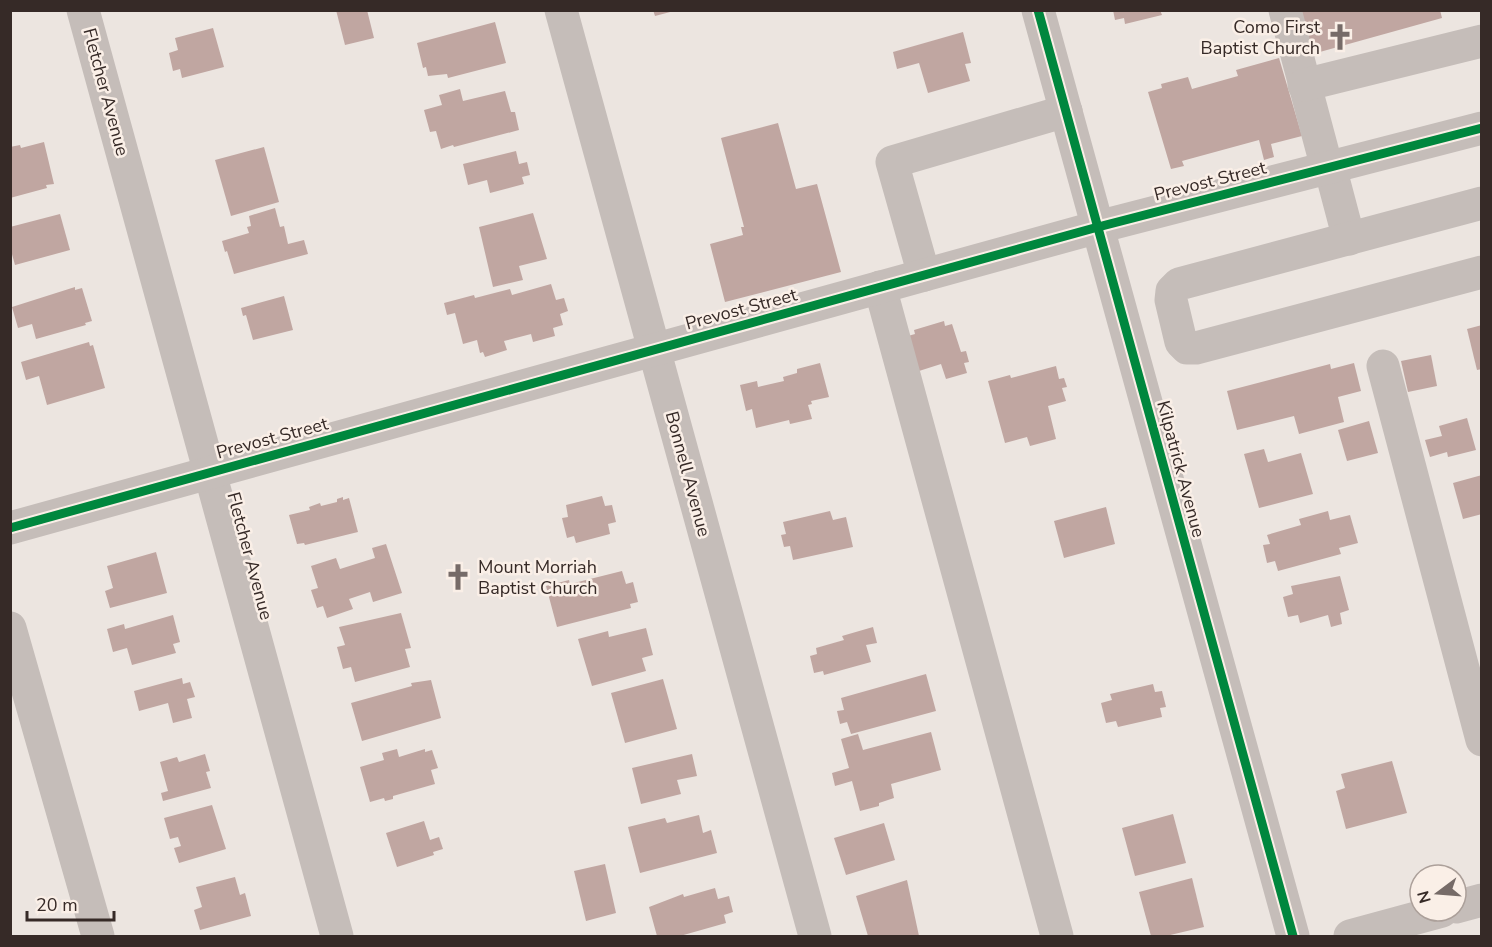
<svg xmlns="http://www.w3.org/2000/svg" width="1492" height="947" font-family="'Nunito Sans',sans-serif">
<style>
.building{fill:#c0a6a1}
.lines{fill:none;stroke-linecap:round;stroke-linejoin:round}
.minor{stroke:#c5bdb9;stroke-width:33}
.cycleway-casing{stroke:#faefe7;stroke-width:13}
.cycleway{stroke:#00873e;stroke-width:9}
.labels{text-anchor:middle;stroke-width:5;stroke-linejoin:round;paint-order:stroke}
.poi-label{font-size:18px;fill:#362a27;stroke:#faefe7;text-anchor:end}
.street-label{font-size:18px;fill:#362a27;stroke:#faefe7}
</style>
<rect width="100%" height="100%" fill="#ece5e0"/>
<g class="building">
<polygon points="336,10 367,10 374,38 345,45"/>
<polygon points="653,10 674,10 674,11 655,16"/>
<polygon points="1113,10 1160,10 1162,15 1125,24 1124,18 1115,20"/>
<polygon points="1297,10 1440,10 1442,18 1309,55"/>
<polygon points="495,22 506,63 448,78 447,74 428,76 426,67 423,68 417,43"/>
<polygon points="213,28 224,67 182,78 180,69 173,71 169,53 178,50 175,38"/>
<polygon points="963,32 971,63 965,64 970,81 928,93 919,63 897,69 893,52"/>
<polygon points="1279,58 1302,136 1271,144 1274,157 1264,160 1259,140 1182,161 1184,166 1171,169 1148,92 1162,88 1161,84 1188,77 1192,89 1238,76 1236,70"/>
<polygon points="460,89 463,101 505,91 511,112 515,112 519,130 454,147 453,145 441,149 436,131 430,132 424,110 442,105 439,95"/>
<polygon points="778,123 796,189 817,184 841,272 725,302 710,244 743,235 741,227 744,227 721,138"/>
<polygon points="44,142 54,184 46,185 47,188 10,198 10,147 20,145 21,148"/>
<polygon points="264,147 279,202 231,216 215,160"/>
<polygon points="516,151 519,164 527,162 530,175 522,177 524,184 490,193 487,180 468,185 463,164"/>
<polygon points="275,208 280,227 284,226 288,244 304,240 308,254 234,274 227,251 225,252 222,241 249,233 247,227 251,226 249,216"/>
<polygon points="533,213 547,259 519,266 523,280 493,287 479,227"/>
<polygon points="60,214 70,250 15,265 10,247 10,227"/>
<polygon points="551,284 556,300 564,298 568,311 560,314 563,325 553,328 555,336 533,342 531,334 504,341 507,350 485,357 483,352 480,353 477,340 463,344 455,313 447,315 444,303 474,295 475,298 510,289 512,295"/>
<polygon points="75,287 75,290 82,288 92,321 85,323 86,325 36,339 32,324 18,328 12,307"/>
<polygon points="284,296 293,330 253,340 246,315 243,316 241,308"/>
<polygon points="944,321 945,326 952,324 961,352 966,351 969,362 964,363 967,373 946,379 941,364 919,371 908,336 915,334 914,330"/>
<polygon points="1482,325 1482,369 1477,370 1467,329"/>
<polygon points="89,342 90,346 93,345 105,388 47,405 39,376 26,380 21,362"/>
<polygon points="1431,355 1437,386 1408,392 1401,361"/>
<polygon points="820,363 829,397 811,401 812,404 808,405 812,419 790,424 789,420 756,428 752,409 746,411 740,385 757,381 758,387 784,381 783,377 797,373 797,369"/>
<polygon points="1354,363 1361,391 1338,397 1344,422 1299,434 1294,416 1237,430 1227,391 1330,364 1331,369"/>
<polygon points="1056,366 1059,379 1064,378 1067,387 1062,388 1066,401 1048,406 1056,439 1030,446 1027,437 1005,443 988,381 1010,375 1011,378"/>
<polygon points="1467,418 1476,450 1448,457 1447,452 1430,457 1425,440 1442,436 1439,426"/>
<polygon points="1369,421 1378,453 1347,461 1338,430"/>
<polygon points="1264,449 1268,462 1301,453 1313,494 1259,508 1244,454"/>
<polygon points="1482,475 1482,514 1463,519 1453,483"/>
<polygon points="602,496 605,506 612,505 616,522 608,524 610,534 576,543 574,536 567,538 562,518 568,517 566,505"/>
<polygon points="343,497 343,500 349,498 358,532 305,545 304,543 297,544 289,515 310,510 309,507 320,503 321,506 337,502 337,499"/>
<polygon points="1106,507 1115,544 1064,558 1054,521"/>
<polygon points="830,511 833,520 846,517 853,547 793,560 790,546 784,547 781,535 786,534 783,522"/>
<polygon points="1328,511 1330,520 1350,515 1358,543 1339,548 1341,554 1278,571 1275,561 1267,563 1263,545 1270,544 1267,535 1301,525 1299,519"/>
<polygon points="386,544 402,593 373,602 370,592 349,599 353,609 327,618 323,606 317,608 311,590 318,588 311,566 336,558 340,569 375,558 372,548"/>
<polygon points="156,552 167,593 110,608 105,591 113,588 107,566"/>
<polygon points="622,571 626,584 633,582 638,602 630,604 631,608 557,627 546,586 569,580 570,584"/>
<polygon points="1340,576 1349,610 1340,613 1342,624 1331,627 1328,615 1300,623 1298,615 1288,617 1283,597 1293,594 1291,586"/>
<polygon points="401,613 411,648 405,649 410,667 355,682 351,667 343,669 337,647 345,645 339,627"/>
<polygon points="173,615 180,642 173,644 176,653 132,665 127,648 113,652 107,629 124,624 125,629"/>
<polygon points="873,627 877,643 866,645 871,662 824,675 823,671 814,673 810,656 817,654 816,648 844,640 842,636"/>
<polygon points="646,628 653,655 642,658 646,671 592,686 578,639 608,631 609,637"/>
<polygon points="926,674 936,711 851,734 847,722 840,724 837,711 844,710 841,698"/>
<polygon points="182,678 183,684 190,682 195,697 187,699 192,718 173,723 168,703 139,711 134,691"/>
<polygon points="663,679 677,729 625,743 611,693"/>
<polygon points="431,680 441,718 362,741 351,703 412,686 411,683"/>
<polygon points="1153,684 1155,692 1162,691 1166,707 1160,708 1162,717 1118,727 1116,721 1106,723 1101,703 1112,700 1110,694"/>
<polygon points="931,732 941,770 891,784 894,798 879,803 879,806 860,811 852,781 835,786 832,773 849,768 841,739 858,734 863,750"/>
<polygon points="397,749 399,757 425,749 425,752 432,750 438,768 431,770 435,784 393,796 393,799 385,801 384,798 370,802 360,767 384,760 382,753"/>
<polygon points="205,754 210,771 206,772 211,788 163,801 161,793 168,791 160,762 177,757 179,762"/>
<polygon points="692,754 697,776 677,780 681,794 641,804 632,768"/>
<polygon points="1392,761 1407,813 1346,829 1336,791 1345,788 1341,774"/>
<polygon points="212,805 226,849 179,863 174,848 181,846 178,837 170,839 164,818"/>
<polygon points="1173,814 1186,863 1135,876 1122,828"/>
<polygon points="699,815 703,833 711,830 717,853 640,873 628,827 665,818 667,823"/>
<polygon points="424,821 430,840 439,837 443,849 433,852 434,855 397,867 386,833"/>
<polygon points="884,823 895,860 846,875 834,838"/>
<polygon points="605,864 616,913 586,921 574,871"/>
<polygon points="235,877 240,895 245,893 251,916 200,930 194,910 202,907 196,887"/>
<polygon points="1192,878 1204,927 1166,936 1151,936 1139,892"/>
<polygon points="907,880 919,936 868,936 856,896"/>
<polygon points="715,888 718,899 729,896 733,912 724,915 726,923 680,936 675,936 675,935 657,936 649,907 683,894 684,897"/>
</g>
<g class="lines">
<g class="minor">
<polyline points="83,10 337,936"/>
<polyline points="561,10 815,936"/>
<polyline points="1038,10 1293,936"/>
<polyline points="1285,10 1327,168"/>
<polyline points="1304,85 1482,41"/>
<polyline points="1330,167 1349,239"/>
<polyline points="1482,203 1179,284 1172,291 1171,300 1181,342 1187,348 1196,348 1482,272"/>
<polyline points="924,275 892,162 1066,111"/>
<polyline points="880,287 1057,936"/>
<polyline points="1383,366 1482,740"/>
<polyline points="10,528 1098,227 1482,128"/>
<polyline points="10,628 98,936"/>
<polyline points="1456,907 1482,900"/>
<polyline points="1350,936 1442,911"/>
</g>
<defs>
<g id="cycleway">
<polyline points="1038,10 1293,936"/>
<polyline points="10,528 1098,227 1482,128"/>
</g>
</defs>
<use href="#cycleway" class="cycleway-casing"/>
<use href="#cycleway" class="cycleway"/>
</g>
<defs>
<symbol id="church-bare" viewBox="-9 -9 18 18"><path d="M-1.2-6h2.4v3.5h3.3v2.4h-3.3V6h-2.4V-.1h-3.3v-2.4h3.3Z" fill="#766b68" stroke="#faefe7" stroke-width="2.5" paint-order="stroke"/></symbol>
</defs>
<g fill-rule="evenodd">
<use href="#church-bare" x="1321" y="18" width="38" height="38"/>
<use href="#church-bare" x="439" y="558" width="38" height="38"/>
</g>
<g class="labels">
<g class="poi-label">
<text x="1320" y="33">Como First<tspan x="1320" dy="21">Baptist Church</tspan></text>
<text x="478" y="573" text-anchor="start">Mount Morriah<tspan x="478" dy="21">Baptist Church</tspan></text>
</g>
<g class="street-label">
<text transform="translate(106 92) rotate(75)" y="6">Fletcher Avenue</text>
<text transform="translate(1210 181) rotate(-14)" y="6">Prevost Street</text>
<text transform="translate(741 309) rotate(-15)" y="6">Prevost Street</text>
<text transform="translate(272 438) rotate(-15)" y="6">Prevost Street</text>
<text transform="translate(1181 469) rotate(75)" y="6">Kilpatrick Avenue</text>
<text transform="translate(688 474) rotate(75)" y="6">Bonnell Avenue</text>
<text transform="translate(250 556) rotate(75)" y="6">Fletcher Avenue</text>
</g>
</g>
<rect width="1492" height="947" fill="none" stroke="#362a27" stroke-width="24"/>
<g transform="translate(1438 893) rotate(254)"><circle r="28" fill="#faefe7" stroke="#aca09a" stroke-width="1.5"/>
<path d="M0-4.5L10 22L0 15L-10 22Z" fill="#766b68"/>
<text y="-9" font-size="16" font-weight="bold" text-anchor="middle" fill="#362a27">N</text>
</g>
<path d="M27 911v9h87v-9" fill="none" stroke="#362a27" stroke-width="3"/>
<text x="36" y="911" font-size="18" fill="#362a27" stroke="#faefe7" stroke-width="4.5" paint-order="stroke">20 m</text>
</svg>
